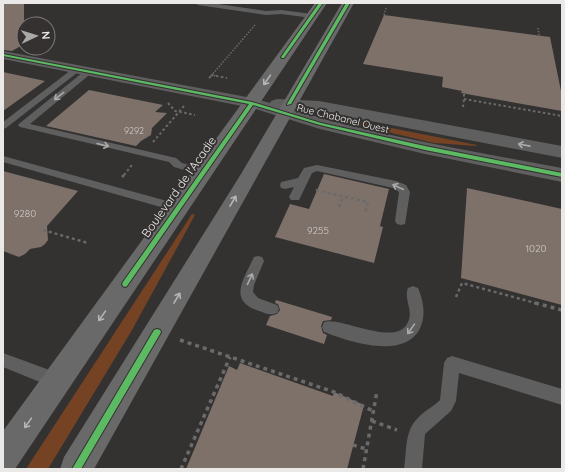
<svg xmlns="http://www.w3.org/2000/svg" width="565" height="472" font-family="Quicksand,sans-serif">
<style>
.green{fill:#754224}
.building{fill:#7e716a}
.lines{fill:none;stroke-linecap:round;stroke-linejoin:round}
.path-far3{stroke:#6b6a6a;stroke-width:1.5;stroke-dasharray:1.5 1.5;stroke-linecap:butt}
.path-far2{stroke:#6b6a6a;stroke-width:2;stroke-dasharray:2.5 2.5;stroke-linecap:butt}
.path-far1{stroke:#6b6a6a;stroke-width:2.5;stroke-dasharray:3 3;stroke-linecap:butt}
.path{stroke:#6b6a6a;stroke-width:3.5;stroke-dasharray:4 4;stroke-linecap:butt}
.service{fill:#5f5f60;fill-rule:evenodd}
.minor{fill:#5f5f60;fill-rule:evenodd}
.tertiary{fill:#5f5f60;fill-rule:evenodd}
.secondary{fill:#69696a;fill-rule:evenodd}
.cycleway-casing{stroke:#343130;stroke-width:2}
.cycleway{fill:#5cba63;fill-rule:evenodd}
.oneway{stroke:#b6b6b6}
.oneway2{stroke:#ababab}
.labels{text-anchor:middle;stroke-width:4;stroke-linejoin:round;paint-order:stroke}
.far-number-label{font-size:9px;fill:#cfcbc8}
.far-street-label{font-size:10px;fill:#eae9e8;stroke:#343130}
.number-label{font-size:10px;fill:#cfcbc8}
.street-label{font-size:12px;fill:#eae9e8;stroke:#343130}
</style>
<rect width="100%" height="100%" fill="#333231"/>
<g class="green">
<polygon points="321,114 477,145 476,146 434,143 320,116"/>
<polygon points="192,214 195,215 132,330 48,469 26,469"/>
</g>
<g class="building">
<polygon points="3,3 24,3 24,44 12,51 3,50"/>
<polygon points="384,15 550,37 562,96 562,111 461,93 462,91 442,87 443,77 363,64"/>
<polygon points="3,72 45,81 3,111"/>
<polygon points="89,90 163,105 155,112 167,113 152,128 151,135 141,141 136,146 46,126"/>
<polygon points="3,171 78,191 47,226 48,240 45,244 41,247 30,249 25,254 19,257 3,251"/>
<polygon points="324,174 389,189 380,226 383,227 374,263 275,237 290,204 309,209"/>
<polygon points="467,188 562,209 562,305 461,278"/>
<polygon points="276,300 332,317 331,320 323,321 321,326 323,333 327,335 324,344 266,325 270,316 277,314 280,310 278,304 275,303"/>
<polygon points="240,363 333,396 334,392 364,405 347,469 186,469 229,366 237,370"/>
</g>
<g class="lines">
<g class="path-far3">
<polyline points="384,15 386,8"/>
<polyline points="538,28 539,35"/>
<polyline points="211,75 216,76"/>
<polyline points="211,76 255,25"/>
</g>
<g class="path-far2">
<polyline points="211,75 227,78"/>
<polyline points="209,78 212,75"/>
<polyline points="464,94 464,99 562,116"/>
<polyline points="168,103 175,111 195,115"/>
<polyline points="463,107 464,99"/>
<polyline points="153,142 184,106"/>
<polyline points="124,175 132,165"/>
</g>
<g class="path-far1">
<polyline points="122,177 125,174"/>
<polyline points="316,190 368,202 365,213"/>
<polyline points="339,207 343,197"/>
<polyline points="43,230 88,243"/>
<polyline points="456,297 462,283 539,304"/>
</g>
<g class="path">
<polyline points="535,303 562,310"/>
<polyline points="180,340 334,392 373,411"/>
<polyline points="372,421 397,430"/>
<polyline points="353,445 366,449"/>
<polyline points="181,469 230,357"/>
<polyline points="363,469 377,391"/>
</g>
<g class="service">
<polygon points="195,3 211,3 266,11 281,10 312,14 315,16 312,18 281,14 266,15 198,5"/>
<polygon points="75,67 78,67 82,69 6,128 3,129 3,122"/>
<polygon points="87,69 93,69 94,71 30,124 176,158 182,163 208,170 209,172 208,174 204,176 174,167 169,162 20,127 18,125 20,123"/>
<polygon points="3,156 178,204 182,205 184,208 182,211 178,212 3,162"/>
<polygon points="317,165 396,181 406,185 410,192 405,224 401,225 397,224 395,221 399,192 393,188 317,171 312,173 299,200 291,200 289,197 294,187 285,189 281,188 280,185 281,182 298,178 304,168"/>
<path d="M258,256L262,257L264,261L254,285L253,292L258,298L277,305L279,309L277,313C270,316 265,313 259,311C229,301 242,282 252,261L254,257Z"/>
<path d="M413,286L418,288C423,300 426,314 421,326C407,361 350,342 324,332L322,327L324,322C340,316 394,347 407,324C415,312 403,299 408,288Z"/>
<polygon points="3,353 63,375 65,381 63,387 57,389 3,367"/>
<path d="M452,356L562,389V405L459,373L456,401L451,411L425,434L422,469H404C407,452 404,431 418,418C424,411 433,407 440,400L444,363L447,358Z"/>
</g>
<polygon class="minor" points="3,51 252,98 258,100 260,103 258,106 252,108 3,59"/>
<path class="tertiary" d="M252,98L270,103L271,101L277,99L319,101L562,146V158L319,111L290,109C379,136 471,151 562,168V182L425,154L320,129L246,106L244,103L246,100Z"/>
<g class="secondary">
<polygon points="315,3 327,3 15,469 3,469 3,431"/>
<polygon points="342,3 354,3 94,469 60,469 64,457 241,174"/>
</g>
<defs>
<g id="cycleway">
<polygon points="319,3 323,3 284,58 282,58 281,57"/>
<polygon points="346,3 350,3 291,104 287,105 287,104"/>
<polygon points="3,54 252,102 321,123 425,146 562,173 562,177 425,150 320,125 253,105 127,286 125,287 123,286 122,284 123,282 249,104 3,56"/>
<polygon points="157,329 160,330 161,332 160,334 81,469 72,469 154,330"/>
</g>
</defs>
<use href="#cycleway" class="cycleway-casing"/>
<use href="#cycleway" class="cycleway"/>
</g>
<defs><path id="oneway-shaft" d="M-6 0H5M1.5-3L5.5 0L1.5 3" fill="none" stroke-width="1.6" stroke-linecap="round" stroke-linejoin="round"/></defs>
<g class="oneway">
<use href="#oneway-shaft" transform="translate(267 80) rotate(125)"/>
<use href="#oneway-shaft" transform="translate(233 201) rotate(-59)"/>
<use href="#oneway-shaft" transform="translate(177 298) rotate(-59)"/>
<use href="#oneway-shaft" transform="translate(102 316) rotate(125)"/>
<use href="#oneway-shaft" transform="translate(28 423) rotate(125)"/>
</g>
<g class="oneway2">
<use href="#oneway-shaft" transform="translate(59 96) rotate(142)"/>
<use href="#oneway-shaft" transform="translate(103 145) rotate(14)"/>
<use href="#oneway-shaft" transform="translate(524 145) rotate(-169)"/>
<use href="#oneway-shaft" transform="translate(398 187) rotate(-155)"/>
<use href="#oneway-shaft" transform="translate(250 279) rotate(-65)"/>
<use href="#oneway-shaft" transform="translate(411 329) rotate(125)"/>
</g>
<g class="labels">
<g class="far-number-label">
<text x="134" y="134">9292</text>
</g>
<g class="far-street-label">
<text transform="translate(343 118) rotate(14)" y="4">Rue Chabanel Ouest</text>
</g>
<g class="number-label">
<text x="25" y="217">9280</text>
<text x="318" y="234">9255</text>
<text x="536" y="252">1020</text>
</g>
<g class="street-label">
<text transform="translate(179 187) rotate(-55)" y="4">Boulevard de l'Acadie</text>
</g>
</g>
<rect width="565" height="472" fill="none" stroke="#eae9e8" stroke-width="8"/>
<g transform="translate(36 36) rotate(86)"><circle r="19" fill="#343130" stroke="#7d7b7a"/>
<path d="M0-3L7 15L0 10L-7 15Z" fill="#aaa9a8"/>
<text y="-6" font-size="11" font-weight="bold" text-anchor="middle" fill="#eae9e8">N</text>
</g>
</svg>
